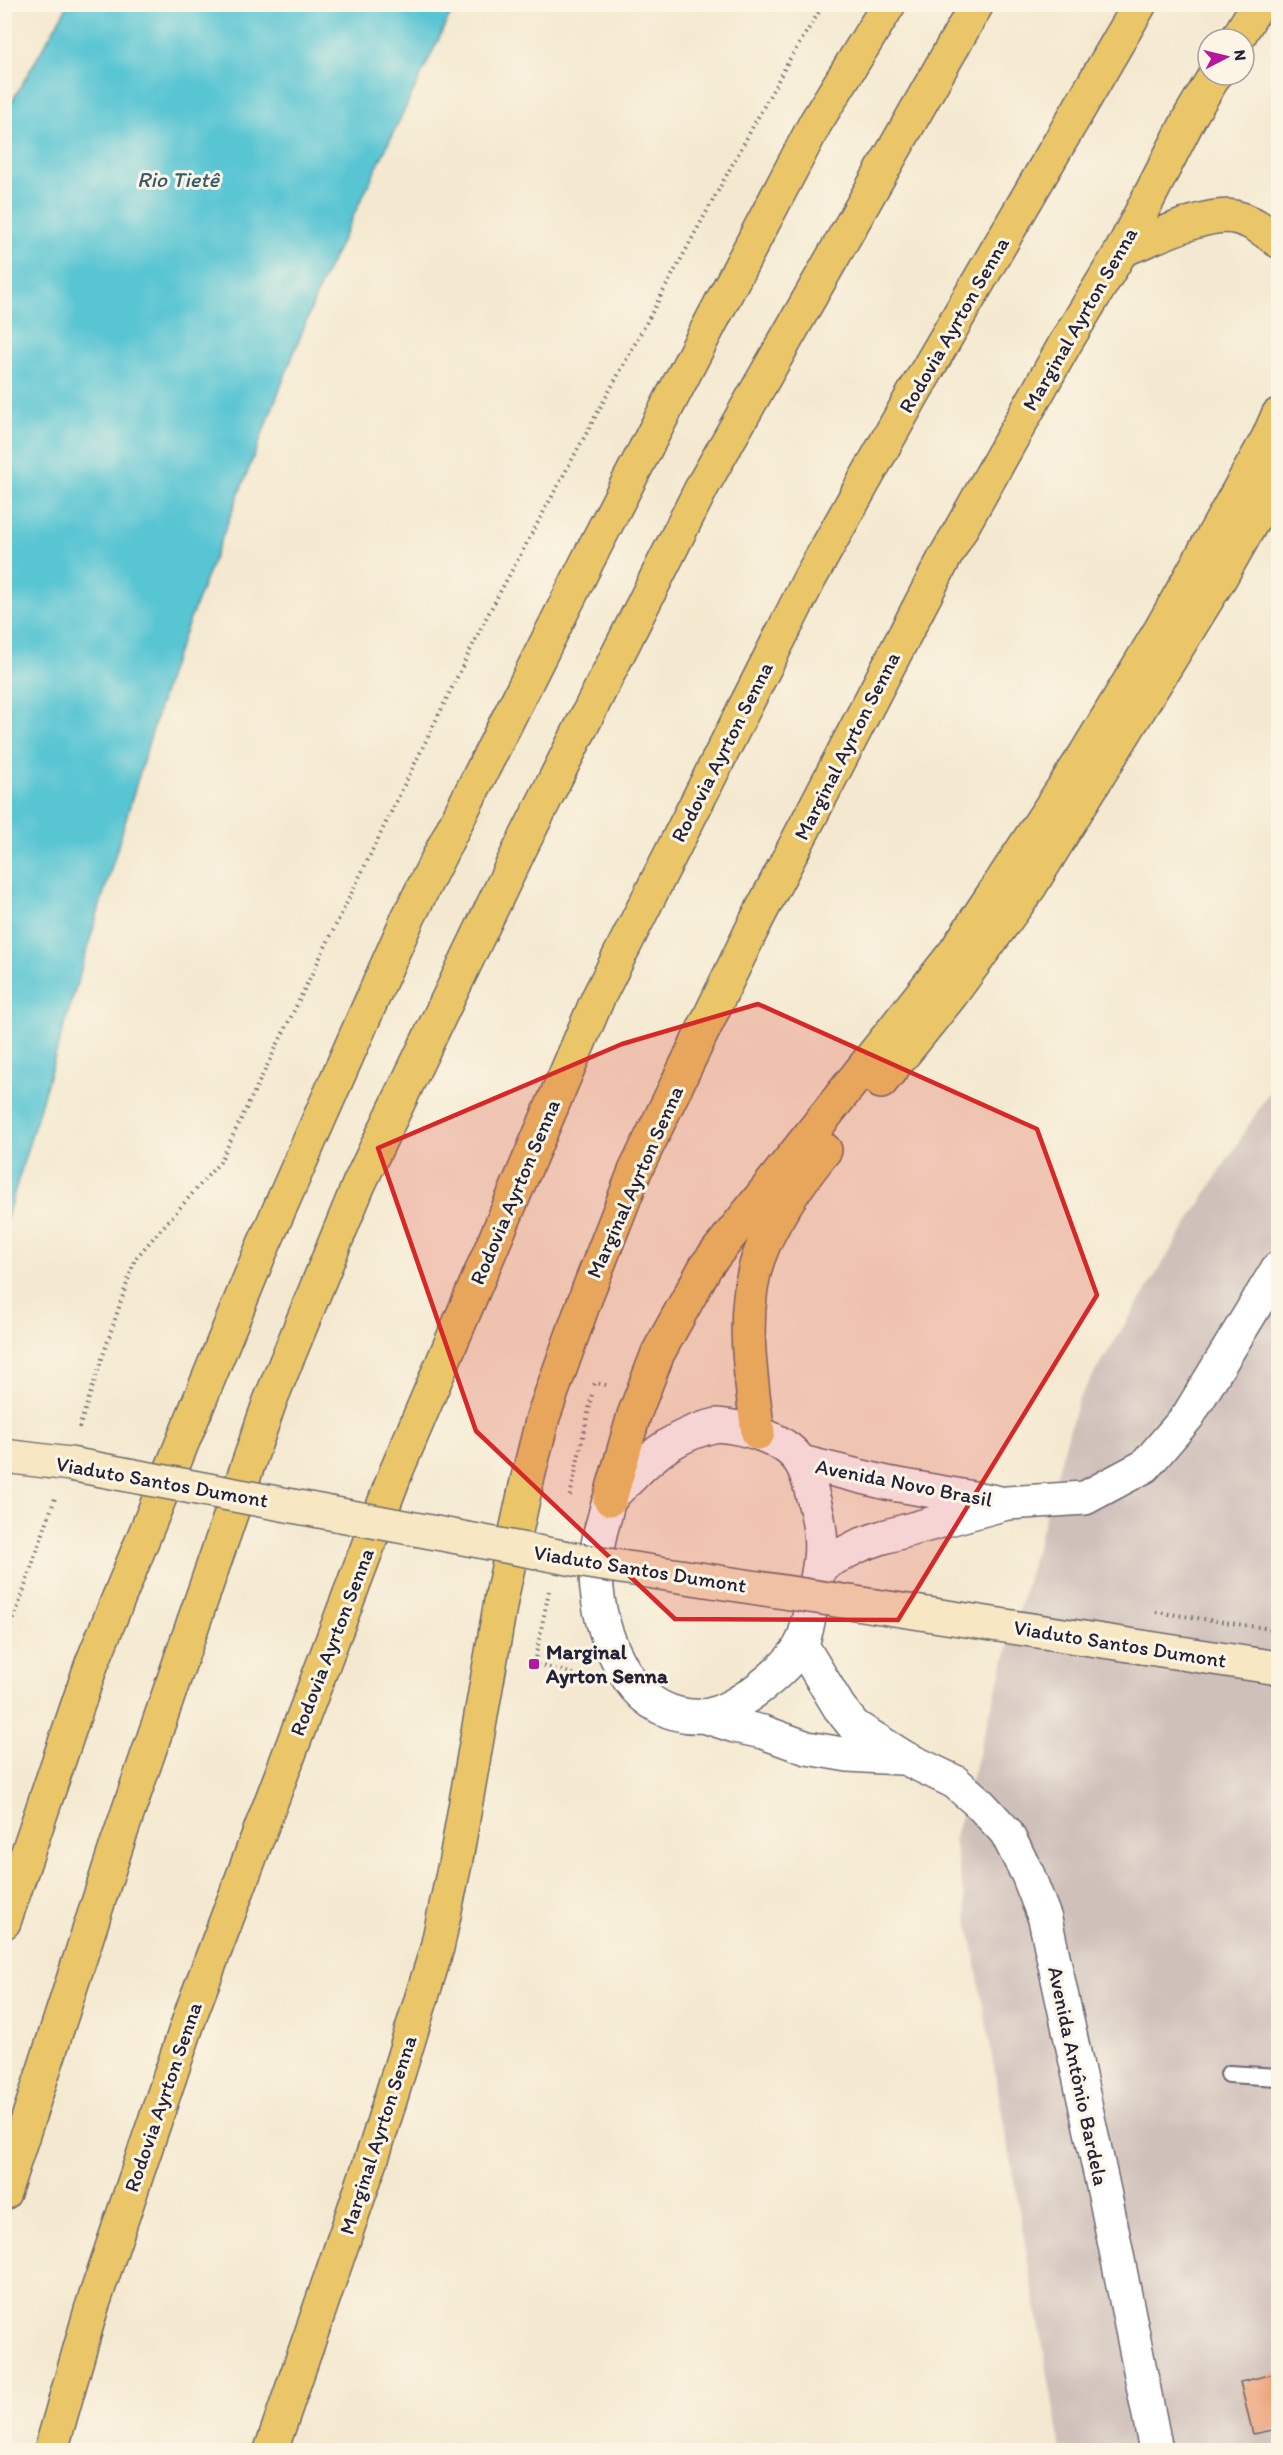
<svg xmlns="http://www.w3.org/2000/svg" width="1283" height="2455" font-family="Itim,sans-serif">
<style>
.industrial{fill:#cfc0ba}
.water{fill:#59c5d3;stroke:#3e7487;stroke-width:1.5}
.building{fill:#eda47d}
.lines{fill:none;stroke-linecap:round;stroke-linejoin:round}
.service-casing{stroke:#6c686f;stroke-width:20}
.tertiary-casing{stroke:#6c686f;stroke-width:36}
.secondary-casing{stroke:#6c686f;stroke-width:36}
.motorway-casing{stroke:#6c686f;stroke-width:36}
.path{stroke:#6c686f;stroke-width:4;stroke-dasharray:1.5 4.5;stroke-linecap:butt}
.service{stroke:#fff;stroke-width:16}
.tertiary{stroke:#fff;stroke-width:33}
.secondary{stroke:#f7e8c3;stroke-width:33}
.motorway{stroke:#ebc669;stroke-width:33}
.secondary-bridge-casing{stroke:#6c686f;stroke-width:36;stroke-linecap:butt}
.path-bridge{stroke:#6c686f;stroke-width:4;stroke-dasharray:1.5 4.5;stroke-linecap:butt}
.secondary-bridge{stroke:#f7e8c3;stroke-width:33}
.marked{fill:#d62828;fill-opacity:0.2;stroke:#d62828;stroke-width:4.5;stroke-linejoin:round}
.poi-dot{fill:#b5179e;stroke:#fcf5e5;stroke-width:2}
.labels{text-anchor:middle;stroke-width:6;stroke-linejoin:round;paint-order:stroke}
.street-label{font-size:21px;fill:#22223b;stroke:#fcf5e5}
.poi-label{font-size:21px;font-weight:bold;fill:#22223b;stroke:#fcf5e5;text-anchor:start}
.water-label{font-size:22px;font-style:italic;fill:#355b70;stroke:#fcf5e5}
</style>
<rect width="100%" height="100%" fill="#fcf5e5"/>
<filter id="ink" filterUnits="userSpaceOnUse"><feTurbulence type="fractalNoise" baseFrequency=".0167" numOctaves="2"/><feDisplacementMap in="SourceGraphic" scale="12" xChannelSelector="R" yChannelSelector="G"/><feConvolveMatrix kernelMatrix="1 2 1 2 8 2 1 2 1" color-interpolation-filters="sRGB"/></filter>
<filter id="wash" filterUnits="userSpaceOnUse"><feTurbulence type="fractalNoise" baseFrequency=".008" numOctaves="4" result="noise"/><feDisplacementMap in="SourceGraphic" scale="24" xChannelSelector="R" yChannelSelector="G"/><feGaussianBlur stdDeviation="1.35" result="paint"/><feColorMatrix in="noise" values="0 0 0 0 0 0 0 0 0 0 0 0 0 0 0 0 0 1.4 0 .05"/><feComposite in="paint" operator="in"/></filter>
<g filter="url(#wash)">
<rect width="100%" height="100%" fill="#f4e9d0"/>
<polygon class="industrial" points="1278,1078 1278,2450 1061,2450 954,1840 1078,1400"/>
<polygon class="water" points="68,5 455,5 322,281 171,668 5,1224 4,115"/>
<g id="blocks">
<polygon class="building" points="1278,2373 1278,2429 1253,2434 1240,2382"/>
</g>
</g>
<g filter="url(#ink)">
<use href="#blocks" fill-opacity="0" stroke="#6c686f" stroke-width="1.5"/>
<g class="lines">
<defs>
<polyline id="service" points="1229,2074 1278,2077"/>
<g id="tertiary">
<path d="M717,1425C744,1427 786,1438 801,1463C807,1472 810,1486 813,1497C826,1543 821,1562 811,1608C808,1619 807,1632 802,1643C789,1669 731,1715 702,1716C672,1718 645,1703 629,1679C598,1632 587,1573 604,1519C606,1512 607,1503 611,1498C616,1490 624,1484 630,1478C656,1451 680,1433 717,1425Z"/>
<polyline points="801,1462 887,1483 996,1502"/>
<polyline points="821,1565 860,1545 883,1537 1007,1503 1085,1498 1145,1466 1188,1416 1278,1268"/>
<polyline points="801,1644 839,1707 854,1726 905,1758 955,1782 979,1803 1006,1832 1028,1875 1045,1919 1107,2205 1156,2450"/>
<polyline points="704,1716 735,1726 763,1732 807,1748 848,1755 900,1758"/>
</g>
<polyline id="secondary" points="1142,1647 1278,1668"/>
<g id="motorway">
<polyline points="1237,39 1258,4"/>
<path d="M1122,250C1150,240 1206,211 1234,217C1251,220 1265,231 1278,241"/>
<polyline points="881,1082 951,995 1029,888 1220,578 1278,476"/>
<path d="M758,1433C751,1378 740,1313 758,1259C772,1219 799,1182 825,1150"/>
<polyline points="610,1499 634,1415 658,1353 706,1266 955,952 1085,755 1161,629 1268,438 1278,415"/>
<polyline points="4,1922 92,1663 260,1253 408,918 592,552 698,347 816,122 889,4"/>
<polyline points="4,2193 118,1841 270,1401 359,1184 521,847 703,485 977,4"/>
<polyline points="51,2450 91,2310 193,2008 396,1472 598,998 810,578 912,396 1140,4"/>
<polyline points="271,2450 376,2146 437,1948 456,1859 502,1595 527,1481 543,1417 588,1291 635,1171 755,923 944,559 1066,342 1122,250 1191,115 1215,75"/>
</g>
</defs>
<use href="#service" class="service-casing"/>
<use href="#tertiary" class="tertiary-casing"/>
<use href="#secondary" class="secondary-casing"/>
<use href="#motorway" class="motorway-casing"/>
<g class="path">
<polyline points="594,1385 595,1383 607,1385 607,1387"/>
<polyline points="79,1428 135,1259 220,1162 486,618 788,62 824,4"/>
<polyline points="570,1496 592,1395"/>
<polyline points="549,1591 534,1664 586,1677"/>
<polyline points="4,1648 55,1498"/>
</g>
<use href="#service" class="service"/>
<use href="#tertiary" class="tertiary"/>
<use href="#secondary" class="secondary"/>
<use href="#motorway" class="motorway"/>
<defs>
<polyline id="secondary-bridge" points="4,1456 70,1464 595,1563 1142,1647"/>
</defs>
<use href="#secondary-bridge" class="secondary-bridge-casing"/>
<polyline class="path-bridge" points="1156,1612 1278,1630"/>
<use href="#secondary-bridge" class="secondary-bridge"/>
</g>
</g>
<path class="marked" d="M758,1004L1037,1129L1097,1295L898,1620L675,1619L476,1431L378,1148L622,1044Z"/>
<rect class="poi-dot" x="528" y="1658" width="12" height="12" rx="3"/>
<g class="labels">
<g class="street-label">
<text transform="translate(1080 319) rotate(-60)" y="7">Marginal Ayrton Senna</text>
<text transform="translate(954 325) rotate(-60)" y="7">Rodovia Ayrton Senna</text>
<text transform="translate(847 746) rotate(-63)" y="7">Marginal Ayrton Senna</text>
<text transform="translate(722 752) rotate(-63)" y="7">Rodovia Ayrton Senna</text>
<text transform="translate(635 1182) rotate(-66)" y="7">Marginal Ayrton Senna</text>
<text transform="translate(515 1192) rotate(-67)" y="7">Rodovia Ayrton Senna</text>
<text transform="translate(162 1482) rotate(10)" y="7">Viaduto Santos Dumont</text>
<text transform="translate(904 1483) rotate(11)" y="7">Avenida Novo Brasil</text>
<text transform="translate(640 1569) rotate(9)" y="7">Viaduto Santos Dumont</text>
<text transform="translate(332 1642) rotate(-69)" y="7">Rodovia Ayrton Senna</text>
<text transform="translate(1120 1644) rotate(9)" y="7">Viaduto Santos Dumont</text>
<text transform="translate(1078 2076) rotate(78)" y="7">Avenida Antônio Bardela</text>
<text transform="translate(163 2097) rotate(-71)" y="7">Rodovia Ayrton Senna</text>
<text transform="translate(378 2135) rotate(-72)" y="7">Marginal Ayrton Senna</text>
</g>
<g class="poi-label">
<text x="546" y="1659">Marginal<tspan x="546" dy="24">Ayrton Senna</tspan></text>
</g>
<g class="water-label">
<text x="178" y="187">Rio Tietê</text>
</g>
</g>
<rect width="1283" height="2455" fill="none" stroke="#fcf5e5" stroke-width="24"/>
<g transform="translate(1226 57) rotate(83)"><circle r="28" fill="#fcf5e5" stroke="#a5a1a1" stroke-width="1.5"/>
<path d="M0-4.5L10 22L0 15L-10 22Z" fill="#b5179e"/>
<text y="-9" font-size="16" font-weight="bold" text-anchor="middle" fill="#22223b">N</text>
</g>
</svg>
